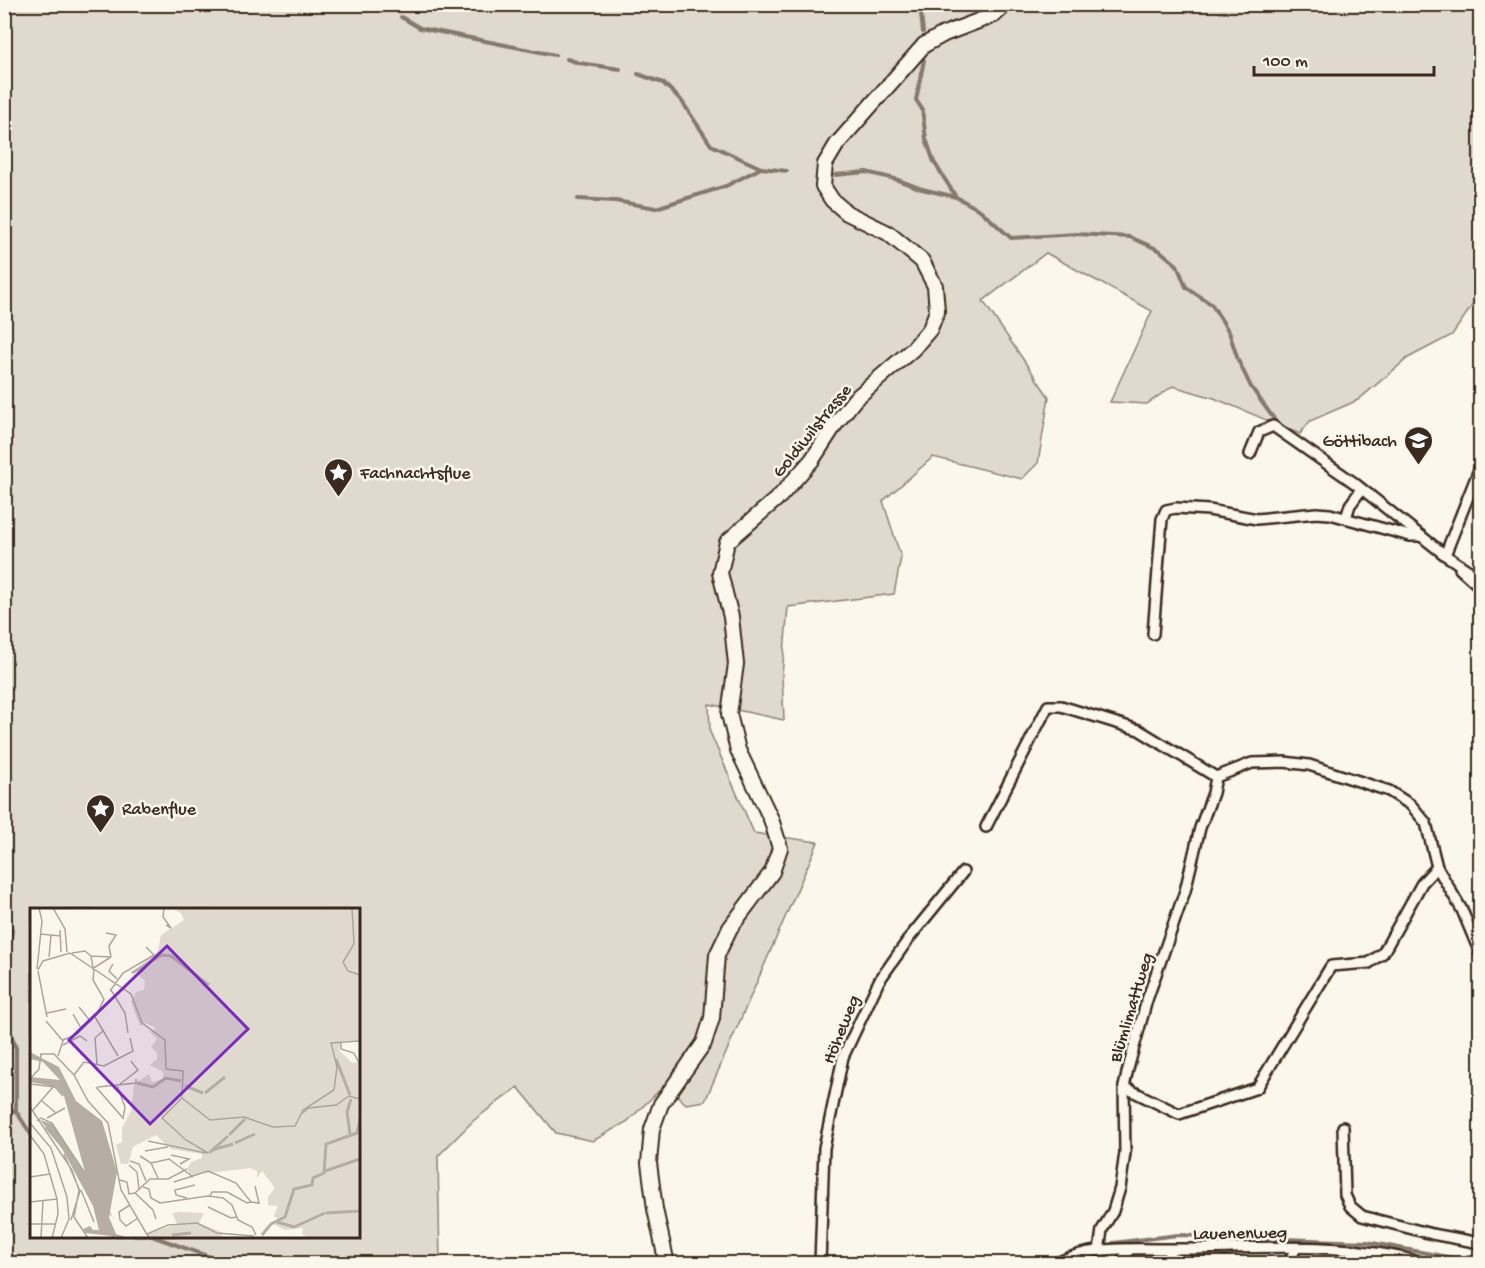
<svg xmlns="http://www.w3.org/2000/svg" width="1485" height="1268" font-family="'Gochi Hand',sans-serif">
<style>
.green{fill:#dfd9ce;stroke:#8d8276;stroke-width:1.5;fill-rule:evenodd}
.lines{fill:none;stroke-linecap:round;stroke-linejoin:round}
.stream{stroke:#85796d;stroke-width:4}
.street-casing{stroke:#3b2a1e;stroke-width:14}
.secondary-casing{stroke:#3b2a1e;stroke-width:18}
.street{stroke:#fbf7ec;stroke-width:9}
.secondary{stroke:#fbf7ec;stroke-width:14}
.labels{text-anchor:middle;stroke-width:5;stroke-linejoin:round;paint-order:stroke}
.street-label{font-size:18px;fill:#3b2a1e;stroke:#fbf7ec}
.poi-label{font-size:18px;fill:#3b2a1e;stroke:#fbf7ec;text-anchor:start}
.inset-river{fill:none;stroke:#b6aea2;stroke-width:3}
.inset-road{fill:none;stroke:#aea59a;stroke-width:1.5}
.view{fill:#7b2cbf;fill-opacity:0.15;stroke:#7b2cbf;stroke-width:3}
.inset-edge{fill:none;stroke:#3b2a1e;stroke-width:3}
</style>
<rect width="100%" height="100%" fill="#fbf7ec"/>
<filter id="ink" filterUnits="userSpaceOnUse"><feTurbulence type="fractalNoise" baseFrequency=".0167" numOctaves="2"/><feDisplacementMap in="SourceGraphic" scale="12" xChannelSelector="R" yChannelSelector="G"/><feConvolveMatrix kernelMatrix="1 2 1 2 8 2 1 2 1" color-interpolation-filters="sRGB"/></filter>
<g filter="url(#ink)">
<path class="green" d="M5,5H1480V294L1452,335L1408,358L1358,400L1310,421L1300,434L1214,398L1173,386L1147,404L1110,402L1152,311L1046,253L983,301L1049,397L1038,463L1022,479L933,457L883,501L901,557L894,594L788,607L782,675L784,720L709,704L710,732L754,833L818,842L705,1101L686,1104L665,1085L628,1121L593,1141L556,1133L518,1087L473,1121L438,1156L440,1263L5,1264ZM32,910H358V1236H32Z"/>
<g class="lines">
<g class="stream">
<polyline points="379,4 384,7"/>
<polyline points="920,4 923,32"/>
<polyline points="401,17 420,28 555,55"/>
<polyline points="567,59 579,63 620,69"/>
<polyline points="924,60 916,100 922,109 926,139 934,162 956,197 980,210 1011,238 1077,234 1130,237 1159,250 1177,265 1186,287 1212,305 1229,332 1238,360 1251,387 1274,419"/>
<polyline points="638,74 663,83 681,100 711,145 761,168 787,171"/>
<polyline points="835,175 866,172 895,179 922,189 956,197"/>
<polyline points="578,199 615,201 656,208 726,186 761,168"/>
<polyline points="4,906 12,930 4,987"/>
<polyline points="4,1014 16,1048 16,1111 32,1136"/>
<polyline points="4,1112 16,1111"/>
<polyline points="152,1236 229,1264"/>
<polyline points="1113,1243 1178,1235 1367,1242 1480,1263"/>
<polyline points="1041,1264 1094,1246"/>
</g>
<defs>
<g id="street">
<polyline points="1250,454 1259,432 1273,426 1353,482 1445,555 1480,578"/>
<polyline points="1346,518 1350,505 1361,490"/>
<polyline points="1445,555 1480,467"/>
<polyline points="1460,569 1480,587"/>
<polyline points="1153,634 1162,519 1166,510 1176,508 1209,510 1257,519 1316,513 1330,514 1410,536 1421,536"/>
<polyline points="986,827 1048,706 1061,706 1139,730 1216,777 1252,763 1284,762 1309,765 1389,791 1411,805 1426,823 1437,867 1462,910 1480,953"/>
<polyline points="1124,1087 1179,1114 1257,1088 1331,966 1369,963 1383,953 1422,883 1437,867"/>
<polyline points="1343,1127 1345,1195 1350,1206 1362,1216 1432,1234 1480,1243"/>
<polyline points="1099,1251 1102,1230 1113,1211 1120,1188 1125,1153 1124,1087 1128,1069 1147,1000 1185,891 1200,828 1213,793 1216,777"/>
<polyline points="820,1264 824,1148 843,1057 879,981 910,937 963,872"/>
<path d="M1055,1264C1093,1243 1144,1250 1186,1249C1265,1248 1350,1241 1427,1264"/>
<polyline points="1120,1264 1129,1250"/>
<polyline points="1168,1264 1170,1250"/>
<polyline points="1288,1264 1296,1248"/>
</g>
<polyline id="secondary" points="667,1264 655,1209 649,1163 652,1129 661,1104 704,1043 712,1018 717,955 730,928 772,872 780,848 771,819 738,750 729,714 736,664 731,617 720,573 727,542 780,496 812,460 834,426 855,399 913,349 930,329 937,311 935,286 922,261 888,233 847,213 832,200 823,186 825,164 837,144 924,45 944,34 994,15 1006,4"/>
</defs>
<use href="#street" class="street-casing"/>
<use href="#secondary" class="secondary-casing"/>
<use href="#street" class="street"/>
<use href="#secondary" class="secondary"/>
</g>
</g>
<defs>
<symbol id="school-pin" viewBox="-11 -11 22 30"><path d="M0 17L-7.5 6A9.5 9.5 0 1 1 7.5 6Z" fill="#3b2a1e" stroke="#fbf7ec"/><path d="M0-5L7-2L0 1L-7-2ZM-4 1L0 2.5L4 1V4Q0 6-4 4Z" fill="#fff"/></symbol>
<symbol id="sight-pin" viewBox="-11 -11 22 30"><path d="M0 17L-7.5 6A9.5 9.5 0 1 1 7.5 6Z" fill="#3b2a1e" stroke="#fbf7ec"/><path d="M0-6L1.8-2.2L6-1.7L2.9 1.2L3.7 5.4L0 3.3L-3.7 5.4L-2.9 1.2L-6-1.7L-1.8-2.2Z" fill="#fff"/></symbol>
</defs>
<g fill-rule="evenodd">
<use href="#school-pin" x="1402" y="424" width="33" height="45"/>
<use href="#sight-pin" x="322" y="456" width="33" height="45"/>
<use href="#sight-pin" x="84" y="792" width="33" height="45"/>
</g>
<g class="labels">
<g class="street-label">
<text transform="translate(811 430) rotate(-51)" y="6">Goldiwilstrasse</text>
<text transform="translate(1130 1007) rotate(-73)" y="6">Blümlimattweg</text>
<text transform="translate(840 1029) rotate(-68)" y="6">Höheweg</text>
<text transform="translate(1240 1232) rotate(-1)" y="6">Lauenenweg</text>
</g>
<g class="poi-label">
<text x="1397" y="446" text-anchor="end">Göttibach</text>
<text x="360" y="478">Fachnachtsflue</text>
<text x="122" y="814">Rabenflue</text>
</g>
</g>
<g transform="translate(30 908)">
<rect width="330" height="330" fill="#fbf7ec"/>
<path d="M141,0H330V133H312L309,142L322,155L330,154V330L277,329L272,326L273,320L255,322L243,316L249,312L244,308L248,298L238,297V289L245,280L232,263L227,270V263L220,260L161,267L157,261L161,254L172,250V246L141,241L126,227L103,239L98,256H91L86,237L92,234V220L101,203L104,176L119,166L122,174L133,171V164L120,157L127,151V145L121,139L127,131L120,124L126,120L115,115L110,118L101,94L106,84L114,82L115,73L107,65L108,59L128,43L131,27L154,12L151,5ZM151,304L174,305L169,315L193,325L191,330H119L117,326L147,316L142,305Z" fill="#dfd9ce"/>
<path d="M0,144L29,159L46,193L72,213L87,264L80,304L83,310L80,306L79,309L86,326L99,330L55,325L53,321L60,318L63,322H69L63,298L29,235L10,212L23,216L55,264L34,188L26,179L0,174V169L30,172L13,154L0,151Z" fill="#b6aea2"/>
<path class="inset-river" d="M102,65L132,47L141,48L179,77M306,151L320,187M107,175L123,179L136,170L151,173M155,178L173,185M175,185L195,169M16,219L36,243L84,330M320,226L317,204L321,191M199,227L215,211M205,235L225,226M182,242L203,236M179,245L198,228M295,263L330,251M296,305L330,303M247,314L264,319L295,305M142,327L161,325M232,327L241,316L255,309L264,281L282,277L283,270L294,265L296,236L327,225L330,211"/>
<path class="inset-road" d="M23,0L35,21L37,44M134,0L133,9L141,20L136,17M322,0L324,36L313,54L318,63L330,67M30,22L31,44M76,25L86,27L79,38L81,49M10,26L31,28M42,45L55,43L61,48M19,49L21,27M83,56L79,63L87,71M63,60L61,48L81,49M7,61L12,13L9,0M62,61L81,49M8,62L13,53L40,45L101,86L112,115L135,132L136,161L153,163L152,190L180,212L214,209L243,219L265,218L273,202L304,182L307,159L301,135L330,133M8,63L17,109M81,82L95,105L98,125M80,83L93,65L124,47L116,39M49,99L61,114M17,105L36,101M43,106L52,122M65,109L88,148M16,113L33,133L28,148M33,132L47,126L67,106L74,91L63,72L64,62M311,134V141L324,145L330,157M33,137L50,128L57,133M24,146L44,167L58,193L78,215L91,282L119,330M67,156L65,130L74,122M44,167L54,154L74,158L103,143L100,130M0,171L9,161L11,146H25M0,176L25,179L33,188M90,176L108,162L101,153M66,179L93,210L95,199L87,177M68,179L106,175V171M152,190L132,210L156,232L178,245M12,193L26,205M0,199L42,262L49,282L44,309L58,330M3,202L23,179M271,206L279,200L306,197L319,188L330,191M17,210L35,200M7,213L11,210L22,215L54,264M0,215L21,240L37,289L39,311L31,330M0,227L14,246L27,291L28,306L22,330M118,233L176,245M115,243L138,239M34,246L50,283L41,312M141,247L159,251L150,256M110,248L121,255L128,270M100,253L109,256L116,273M121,255L139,251L163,269M99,257L107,264L109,282M0,269L20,266M90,272L97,274L99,286L105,285M144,274L178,263L206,275L221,294L217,295L197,284H182L180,288M113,279L119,281L121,290L130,295L178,288L193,290L202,297L208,312L222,319L226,327M51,282L64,314M105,285L120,271H138L157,261M105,285L123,302L126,311M157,290L146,287L145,282L165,277M0,294L27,291M221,294L229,295L225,278M100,297L89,304L90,312L96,318L108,310M178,299L201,310L206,309M0,316H25M117,326L138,317L167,315L187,325L224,328M11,330L13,292"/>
<path class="view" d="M137,38L218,121L120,216L39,132Z"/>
<rect width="330" height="330" class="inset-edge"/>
</g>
<rect width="1485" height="1268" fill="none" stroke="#fbf7ec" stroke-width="24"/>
<rect x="12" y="12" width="1461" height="1244" fill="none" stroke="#3b2a1e" stroke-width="2" filter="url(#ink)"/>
<path d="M1254 66v9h180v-9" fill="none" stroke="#3b2a1e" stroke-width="3"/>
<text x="1263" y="66" font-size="18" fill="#3b2a1e" stroke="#fbf7ec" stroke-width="4.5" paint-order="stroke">100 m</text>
</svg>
